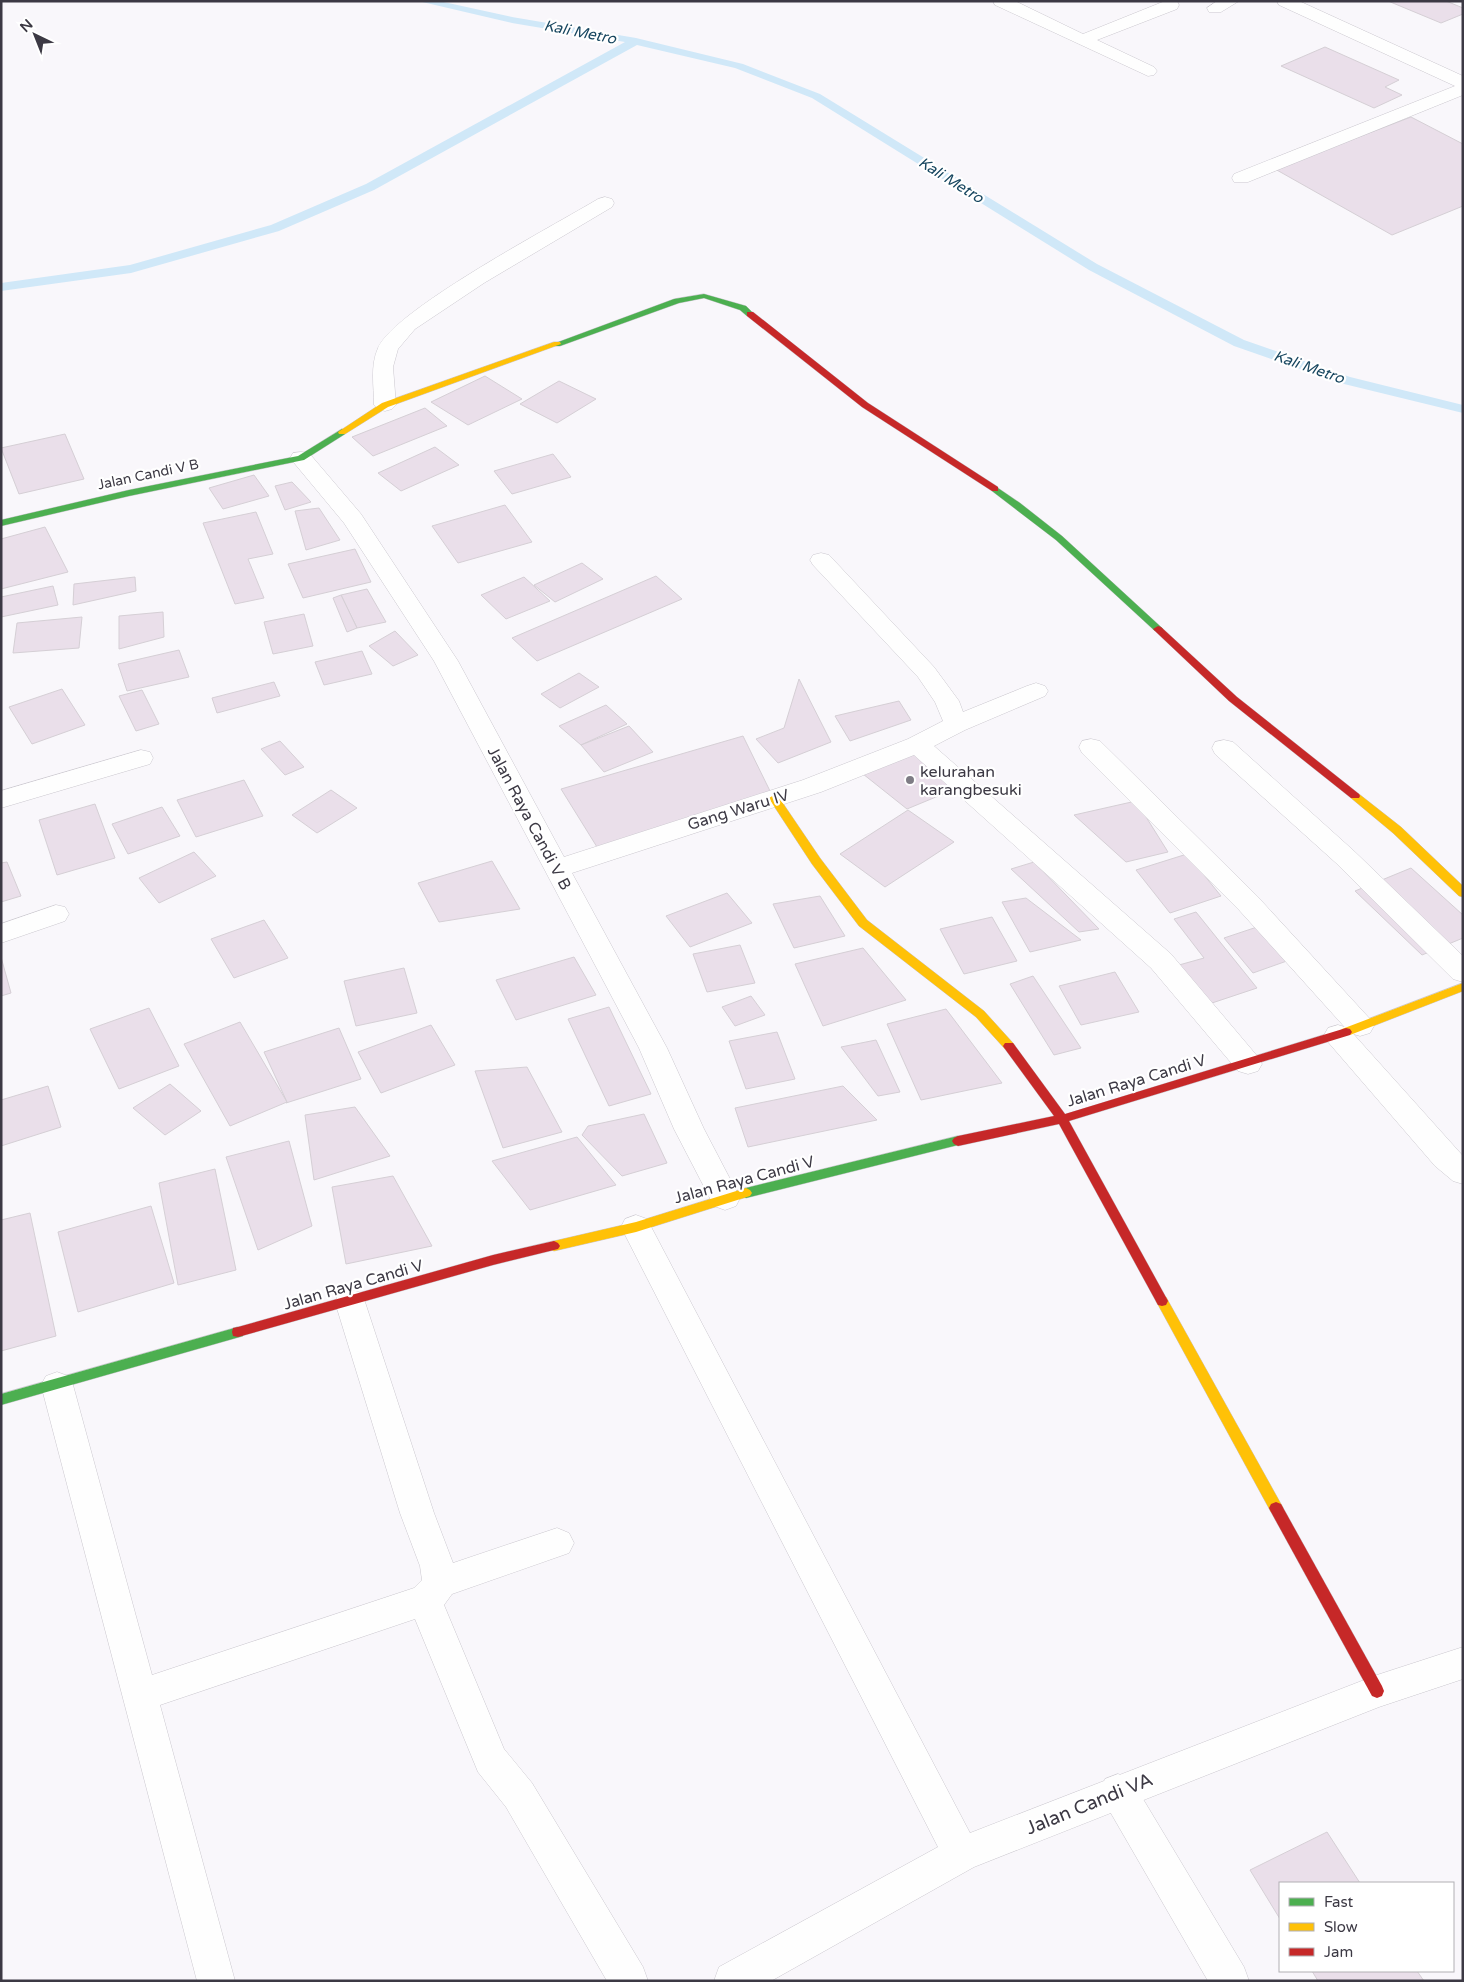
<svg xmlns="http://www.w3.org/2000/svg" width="1464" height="1982" font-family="'Varela Round',sans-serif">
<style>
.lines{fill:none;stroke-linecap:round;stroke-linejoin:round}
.stream{fill:#d0e8f8;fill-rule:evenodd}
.building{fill:#eadfea;stroke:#d5cfd5}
.lane-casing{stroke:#cbc8cf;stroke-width:1}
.street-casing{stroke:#cbc8cf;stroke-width:1}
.fast-casing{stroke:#cbc8cf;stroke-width:1}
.slow-casing{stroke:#cbc8cf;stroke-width:1}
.jam-casing{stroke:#cbc8cf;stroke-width:1}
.lane{fill:#fefefe;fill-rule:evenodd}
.street{fill:#fefefe;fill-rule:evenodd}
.fast{fill:#4caf50;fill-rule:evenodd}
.slow{fill:#ffc107;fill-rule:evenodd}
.jam{fill:#c62828;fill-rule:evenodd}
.poi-dot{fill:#7e7c84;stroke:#fff;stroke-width:2}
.labels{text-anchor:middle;stroke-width:4.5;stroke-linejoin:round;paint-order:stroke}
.far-street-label{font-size:14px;fill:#3c3944;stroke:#fff}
.far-water-label{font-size:15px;font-style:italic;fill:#184760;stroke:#fff}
.poi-label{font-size:16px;fill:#3c3944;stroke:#fff;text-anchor:start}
.street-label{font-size:16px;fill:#3c3944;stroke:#fff}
.near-street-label{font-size:19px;fill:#3c3944;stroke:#fff}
</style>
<rect width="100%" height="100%" fill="#f9f7fb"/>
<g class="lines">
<polygon class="stream" points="418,1 439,1 512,17 636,38 743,64 820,94 1097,264 1244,340 1350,377 1463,405 1463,413 1340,383 1234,346 1089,270 812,98 735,68 637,45 374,190 279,231 131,273 1,291 1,283 130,265 271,225 366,184 625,42 512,23"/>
</g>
<g class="building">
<polygon points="1388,1 1446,1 1463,8 1463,14 1441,23"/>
<polygon points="1325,47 1399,80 1385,87 1402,95 1374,108 1281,66"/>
<polygon points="1411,117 1463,144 1463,206 1392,235 1275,169"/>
<polygon points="485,376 522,399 468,425 431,402"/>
<polygon points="559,381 596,399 557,423 520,404"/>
<polygon points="425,408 447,426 373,456 352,437"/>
<polygon points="65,434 84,479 19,494 1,448"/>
<polygon points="435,447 459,465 401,491 378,473"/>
<polygon points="553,454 571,477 512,494 494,471"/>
<polygon points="254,475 269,496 223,509 209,488"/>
<polygon points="292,482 311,502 285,510 275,486"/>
<polygon points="505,505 532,542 458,563 432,526"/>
<polygon points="319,508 340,540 306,550 295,511"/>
<polygon points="256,512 273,554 248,559 264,598 235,604 203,523"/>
<polygon points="45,527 68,572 1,589 1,539"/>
<polygon points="355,549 371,582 303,598 288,564"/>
<polygon points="582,563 603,579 555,602 534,585"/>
<polygon points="656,576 682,599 537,661 512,638"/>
<polygon points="135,577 136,591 73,605 74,584"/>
<polygon points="524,577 550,601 506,619 481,595"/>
<polygon points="53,586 58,605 1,617 1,597"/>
<polygon points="367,589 386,622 357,628 341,595"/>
<polygon points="341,595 357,628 347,632 333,598"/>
<polygon points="163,612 164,637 119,649 119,616"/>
<polygon points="304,614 313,646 273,654 264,622"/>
<polygon points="82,617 79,648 13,653 17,623"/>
<polygon points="395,631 418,655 393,666 369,646"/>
<polygon points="179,650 189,677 127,691 118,664"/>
<polygon points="362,651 372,674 324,685 315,662"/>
<polygon points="579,673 599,687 560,708 541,694"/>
<polygon points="799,679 831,742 778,763 756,739 784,728"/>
<polygon points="274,682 280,696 217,713 212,698"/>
<polygon points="62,689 85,725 32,744 9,707"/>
<polygon points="142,690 159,724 136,731 119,696"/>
<polygon points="899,701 911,720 850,741 835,716"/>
<polygon points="606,705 627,724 581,745 559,726"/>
<polygon points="629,726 653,752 604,772 581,745"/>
<polygon points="743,736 771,793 597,847 561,789"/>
<polygon points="280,741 304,767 285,775 261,749"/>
<polygon points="910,751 960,787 907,809 863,774"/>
<polygon points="244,780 263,816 196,837 177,800"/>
<polygon points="331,790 357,808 317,833 292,815"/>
<polygon points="1136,801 1168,852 1126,862 1074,815"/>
<polygon points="95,804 115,858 57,875 39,820"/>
<polygon points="162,807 180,836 128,854 112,824"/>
<polygon points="908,810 954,842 885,887 840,854"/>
<polygon points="194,852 216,876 159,903 139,878"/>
<polygon points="1187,854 1221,896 1170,913 1136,870"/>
<polygon points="492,861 520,909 439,922 418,883"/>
<polygon points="7,862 21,896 1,902 1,863"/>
<polygon points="1034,862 1099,929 1079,932 1011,869"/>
<polygon points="1411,868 1463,915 1463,938 1422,955 1355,891"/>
<polygon points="727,893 752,923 690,947 666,916"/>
<polygon points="820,896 845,936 794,948 773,904"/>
<polygon points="1026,898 1081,940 1030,952 1002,902"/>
<polygon points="1196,912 1257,988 1209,1004 1179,965 1204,958 1174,919"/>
<polygon points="992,917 1017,961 964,974 940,929"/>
<polygon points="264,920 288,958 234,978 211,939"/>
<polygon points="1272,922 1301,956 1253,973 1224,938"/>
<polygon points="740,945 755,983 707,992 693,954"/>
<polygon points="863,948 906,1000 823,1026 795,964"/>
<polygon points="1,957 11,993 1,996"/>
<polygon points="574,957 596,995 516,1020 496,980"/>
<polygon points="404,968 417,1013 356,1026 344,981"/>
<polygon points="1115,972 1139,1012 1081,1025 1059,986"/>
<polygon points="1033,976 1081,1048 1054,1055 1010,984"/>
<polygon points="751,996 765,1015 735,1026 722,1007"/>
<polygon points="609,1007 651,1094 609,1106 568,1019"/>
<polygon points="149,1008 179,1066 119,1089 90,1029"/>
<polygon points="946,1009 1002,1083 921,1100 887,1024"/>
<polygon points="240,1022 287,1102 230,1126 184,1044"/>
<polygon points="431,1025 455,1065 381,1093 358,1052"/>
<polygon points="339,1028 361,1079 286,1103 287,1102 264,1052"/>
<polygon points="777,1032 795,1079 746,1089 729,1041"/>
<polygon points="876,1040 900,1092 878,1096 841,1047"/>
<polygon points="527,1067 562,1132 503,1148 475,1071"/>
<polygon points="170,1084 201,1111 165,1135 133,1108"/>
<polygon points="48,1086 61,1127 1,1146 1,1100"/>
<polygon points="843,1086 877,1120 748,1147 735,1108"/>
<polygon points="355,1107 390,1156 314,1180 305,1115"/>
<polygon points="644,1114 667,1163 622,1176 582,1135 588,1126"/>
<polygon points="577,1137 616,1185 530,1210 492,1161"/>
<polygon points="289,1141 312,1226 258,1250 226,1157"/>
<polygon points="215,1169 236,1270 178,1285 159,1183"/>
<polygon points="393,1176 432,1246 346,1264 332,1187"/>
<polygon points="151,1206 174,1283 78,1312 58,1232"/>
<polygon points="30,1213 56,1336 1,1351 1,1220"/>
<polygon points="1327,1832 1360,1883 1280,1883 1280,1919 1250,1870"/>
<polygon points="1312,1971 1417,1971 1424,1981 1318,1981"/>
</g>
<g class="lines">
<defs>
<g id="lane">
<polygon points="1091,739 1100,741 1257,896 1370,1019 1374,1026 1370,1033 1360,1036 1350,1033 1239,910 1082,753 1079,747 1082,741"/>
<polygon points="1224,740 1233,742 1354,851 1463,956 1463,982 1453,979 1336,863 1215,754 1212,748 1215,742"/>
<polygon points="1118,1774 1131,1779 1244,1967 1249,1981 1208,1981 1105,1803 1100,1791 1105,1779"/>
</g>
<g id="street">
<polygon points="993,1 1015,1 1083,34 1165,1 1177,1 1179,5 1177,9 1097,40 1154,67 1157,71 1154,75 1148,76 995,5"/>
<polygon points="1217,1 1239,1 1221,12 1209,12 1207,8"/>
<polygon points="1277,1 1299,1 1463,76 1463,95 1248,182 1234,182 1232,178 1234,174 1455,86 1279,5"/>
<path d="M605,197L612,199L614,203L612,207L484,283L415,329L398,349L393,367L396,405L392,409L385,411L378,409L374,405C374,386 370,366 378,348C395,309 555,225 598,199Z"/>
<polygon points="301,452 309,453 361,514 458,661 564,857 803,780 908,739 943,721 935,702 918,677 813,565 810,560 813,555 821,553 829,555 934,667 959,701 963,712 1027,686 1036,683 1045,686 1048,691 1045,696 965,730 934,746 1171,954 1258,1057 1262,1064 1258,1071 1248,1074 1238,1071 1151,968 914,755 821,792 572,873 667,1048 704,1129 740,1198 736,1206 725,1210 714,1206 674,1129 639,1048 434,661 344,523 290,458 293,453"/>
<polygon points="141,750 150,752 153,758 150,764 1,808 1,791"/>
<polygon points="56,905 65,907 69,914 65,921 1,943 1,924"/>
<polygon points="1338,1025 1348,1028 1463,1156 1463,1184 1453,1181 1435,1166 1328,1042 1324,1035 1328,1028"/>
<polygon points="636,1215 647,1219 970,1833 1377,1675 1463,1647 1463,1679 1379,1707 974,1867 771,1981 714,1981 719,1967 938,1847 621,1227 625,1219"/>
<polygon points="350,1289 361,1293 365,1302 434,1513 453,1563 557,1528 569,1533 574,1543 569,1553 452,1594 444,1605 504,1749 532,1783 643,1967 648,1981 607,1981 506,1807 478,1772 415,1619 160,1705 235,1981 197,1981 41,1385 46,1376 57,1372 68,1376 73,1385 152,1675 414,1588 422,1580 420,1566 400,1513 335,1302 339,1293"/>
</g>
<g id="fast">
<polygon points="704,294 746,306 754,314 747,316 740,310 704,298 679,303 560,346 554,346 553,344 674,299"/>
<polygon points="342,429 345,430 345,434 304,460 129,496 1,526 1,520 129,490 298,456"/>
<polygon points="995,486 1020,503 1062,536 1161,627 1163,629 1161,631 1155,631 1056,540 992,491 992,487"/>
<polygon points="958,1136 962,1138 964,1141 962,1144 746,1198 742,1196 740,1193 742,1190 746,1188"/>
<polygon points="238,1327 243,1328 244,1332 243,1336 1,1405 1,1394"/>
</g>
<g id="slow">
<polygon points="554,342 560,342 561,344 388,407 345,434 339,434 338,432 382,403"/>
<polygon points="1355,793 1359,794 1401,827 1463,886 1463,897 1459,896 1393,833 1351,798 1350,796 1351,794"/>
<polygon points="774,795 778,796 820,858 867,920 984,1011 1013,1043 1015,1046 1013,1049 1005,1049 976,1017 859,926 812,864 770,800 769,798"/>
<polygon points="1463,983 1463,991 1350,1035 1342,1035 1340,1032 1342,1029"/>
<polygon points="746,1188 750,1190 752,1193 750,1196 636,1232 554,1251 550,1249 548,1246 550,1243 554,1241 636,1222"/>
<polygon points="1162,1296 1166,1297 1281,1504 1283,1508 1281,1512 1276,1514 1271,1512 1156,1301 1158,1297"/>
</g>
<g id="jam">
<polygon points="747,312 753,312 868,403 998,487 998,491 992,491 862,407 747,316"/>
<polygon points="1158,626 1161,627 1237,697 1359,794 1360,796 1359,798 1351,798 1229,701 1155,631 1153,629"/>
<polygon points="1346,1028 1350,1029 1352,1032 1350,1035 1069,1121 1168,1301 1166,1305 1162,1306 1158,1305 1059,1124 958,1146 954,1144 952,1141 954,1138 958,1136 1054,1116 1005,1049 1003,1046 1005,1043 1013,1043 1065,1114"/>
<polygon points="554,1241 558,1243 560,1246 558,1249 493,1265 238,1337 233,1336 232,1332 233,1328 238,1327 493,1255"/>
<polygon points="1276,1502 1281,1504 1382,1686 1384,1691 1382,1696 1377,1698 1372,1696 1271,1512 1269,1508 1271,1504"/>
</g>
</defs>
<use href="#lane" class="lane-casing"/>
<use href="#street" class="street-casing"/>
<use href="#fast" class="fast-casing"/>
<use href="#slow" class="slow-casing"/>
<use href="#jam" class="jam-casing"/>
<use href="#lane" class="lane"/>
<use href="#street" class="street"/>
<use href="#fast" class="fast"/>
<use href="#slow" class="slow"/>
<use href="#jam" class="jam"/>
</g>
<circle class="poi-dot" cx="910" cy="780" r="5"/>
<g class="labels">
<g class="far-street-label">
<text transform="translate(148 474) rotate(-12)" y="5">Jalan Candi V B</text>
</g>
<g class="far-water-label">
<text transform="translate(580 32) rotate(11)" y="5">Kali Metro</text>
<text transform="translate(951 180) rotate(32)" y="5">Kali Metro</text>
<text transform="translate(1309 367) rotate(19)" y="5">Kali Metro</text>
</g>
<g class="poi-label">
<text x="920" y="777">kelurahan<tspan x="920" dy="18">karangbesuki</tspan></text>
</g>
<g class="street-label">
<text transform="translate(738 809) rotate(-17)" y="6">Gang Waru IV</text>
<text transform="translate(530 818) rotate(62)" y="6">Jalan Raya Candi V B</text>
<text transform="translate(1136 1080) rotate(-17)" y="6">Jalan Raya Candi V</text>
<text transform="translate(744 1179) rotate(-15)" y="6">Jalan Raya Candi V</text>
<text transform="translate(353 1284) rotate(-16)" y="6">Jalan Raya Candi V</text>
</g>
<g class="near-street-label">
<text transform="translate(1089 1803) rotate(-22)" y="7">Jalan Candi VA</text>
</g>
</g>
<rect width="1464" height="1982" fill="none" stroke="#3c3944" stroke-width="5"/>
<rect x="1279" y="1882" width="175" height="90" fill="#ffffff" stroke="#b1b0b4"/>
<rect x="1289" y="1898" width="25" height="8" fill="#4caf50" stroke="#b1b0b4"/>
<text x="1324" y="1907" font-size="15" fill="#3c3944">Fast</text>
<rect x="1289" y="1923" width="25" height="8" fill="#ffc107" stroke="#b1b0b4"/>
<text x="1324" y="1932" font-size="15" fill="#3c3944">Slow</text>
<rect x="1289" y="1948" width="25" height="8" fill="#c62828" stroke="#b1b0b4"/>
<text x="1324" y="1957" font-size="15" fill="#3c3944">Jam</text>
<g transform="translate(35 35) rotate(317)" stroke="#ffffff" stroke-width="4" paint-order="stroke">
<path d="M0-4L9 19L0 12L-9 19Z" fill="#3c3944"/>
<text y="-8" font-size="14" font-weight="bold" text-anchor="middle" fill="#3c3944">N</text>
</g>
</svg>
